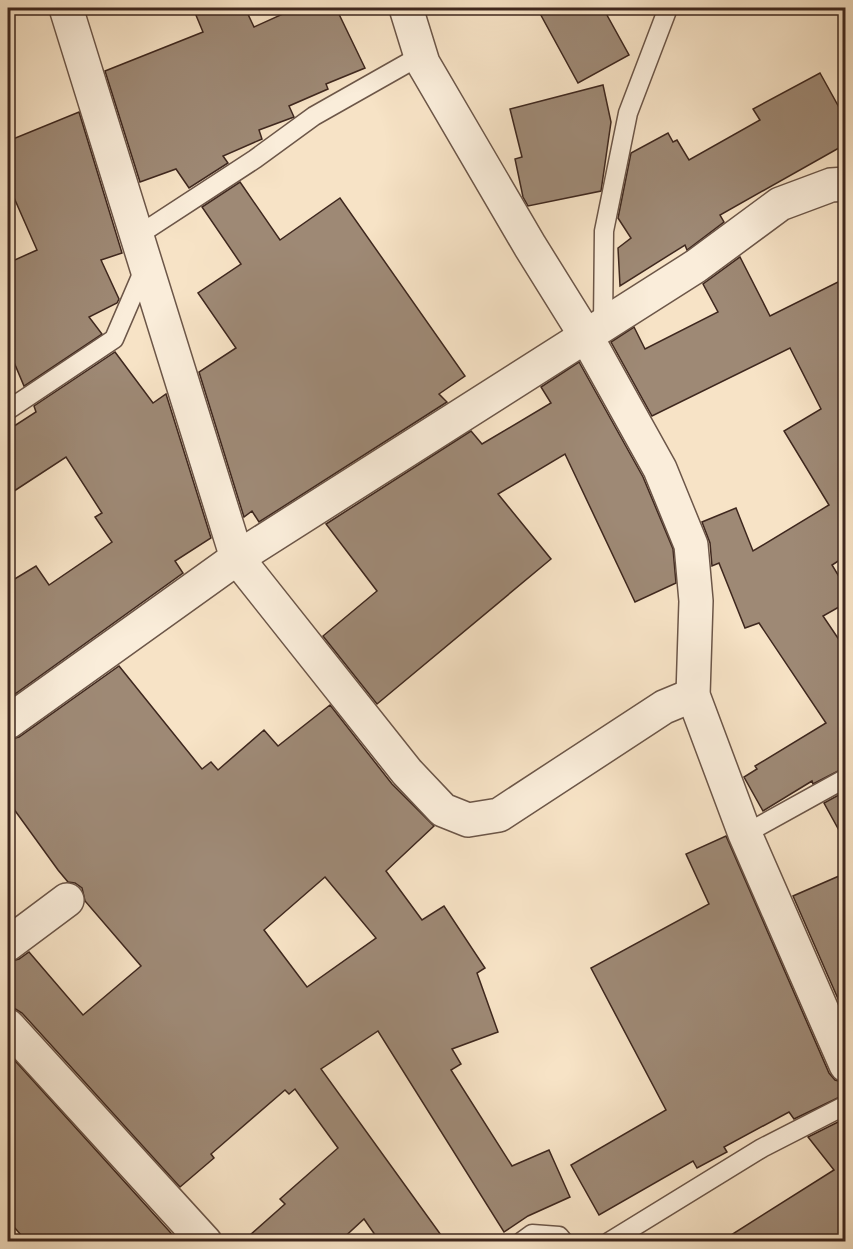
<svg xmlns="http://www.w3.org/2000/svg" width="853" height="1249" font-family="'IM FELL French Canon',serif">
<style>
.building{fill:#9e8975;stroke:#3e271e;stroke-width:1.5;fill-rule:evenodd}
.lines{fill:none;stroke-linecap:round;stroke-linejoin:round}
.lane-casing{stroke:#6c5648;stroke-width:21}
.street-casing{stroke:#6c5648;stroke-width:36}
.lane{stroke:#faedda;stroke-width:18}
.street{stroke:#faedda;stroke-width:33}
</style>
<rect width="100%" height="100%" fill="#f7e3c6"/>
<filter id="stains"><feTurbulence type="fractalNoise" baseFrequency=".00333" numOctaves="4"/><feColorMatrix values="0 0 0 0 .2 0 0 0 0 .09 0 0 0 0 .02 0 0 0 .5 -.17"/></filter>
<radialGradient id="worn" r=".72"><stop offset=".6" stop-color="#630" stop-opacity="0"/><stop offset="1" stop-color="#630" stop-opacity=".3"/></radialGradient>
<g class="building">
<polygon points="193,8 245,8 254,27 296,8 336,8 365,68 326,84 328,89 289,106 294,117 259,130 262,139 223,156 228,163 189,188 176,169 140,182 105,71 203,32"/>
<polygon points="537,8 603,8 629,55 578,83"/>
<polygon points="820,73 846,120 846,144 720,215 724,222 687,250 685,245 620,286 618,248 631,238 618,218 631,153 668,133 673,142 677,140 689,160 760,120 753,109"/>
<polygon points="603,85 611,122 601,191 528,206 523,197 515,159 522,157 510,109"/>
<polygon points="79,112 122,253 101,260 119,299 117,303 89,317 102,334 24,386 8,348 8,263 37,250 8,184 8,141"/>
<polygon points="240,182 280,240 340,198 465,376 439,394 447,402 259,522 252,511 244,517 199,372 236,348 198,293 241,264 202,207"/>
<polygon points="740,257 770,316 846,278 846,556 832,565 846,588 846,603 823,616 846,650 846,767 813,784 812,781 763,811 744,777 757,769 755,766 826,723 759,623 745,628 719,563 712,566 710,543 702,522 736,508 753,551 829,505 784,431 821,409 790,348 652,416 611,342 634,327 645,349 718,312 703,284"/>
<polygon points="115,352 153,403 166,394 211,538 175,561 183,573 8,699 8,583 36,566 49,585 112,542 95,517 102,513 66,457 8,495 8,430 36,412 34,406"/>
<polygon points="579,362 643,477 673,549 676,583 635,602 565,454 498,494 551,559 377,704 323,636 377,591 326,524 471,431 482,444 551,403 541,387"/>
<path d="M119,666L202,769L211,762L218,770L264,730L278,746L330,705L392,784L434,826L386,871L422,920L444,906L485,968L477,973L498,1032L452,1049L461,1064L451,1070L512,1166L549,1150L570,1197L528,1216L504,1232L378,1031L321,1069L446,1242H380L364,1219L339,1242H242L285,1204L280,1199L338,1148L295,1089L289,1094L285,1090L211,1154L214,1158L180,1187L22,1013L14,1008H8V962L19,959L29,952L83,1015L141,966L85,901L82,888L75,883L68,882L58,870L8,801V740L19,737ZM325,877L376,938L307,987L264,930Z"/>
<polygon points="846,791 846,843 824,803"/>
<polygon points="726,836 829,1073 835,1080 846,1083 846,1094 794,1119 789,1112 724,1147 727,1152 697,1168 693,1161 599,1215 571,1165 666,1110 591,968 709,904 686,854"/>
<polygon points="846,873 846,1017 793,896"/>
<polygon points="8,1053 179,1242 27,1242 8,1220"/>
<polygon points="846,1118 846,1242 720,1242 834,1170 808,1137"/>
</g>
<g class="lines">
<defs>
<g id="lane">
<polyline points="137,236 255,159 314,116 420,56"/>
<polyline points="603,325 604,231 628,113 668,8"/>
<polyline points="8,410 114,339 145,267"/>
<polyline points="745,834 846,778"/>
<polyline points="521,1242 532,1234 559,1236 564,1242"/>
<polyline points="609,1242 762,1148 846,1105"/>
</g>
<g id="street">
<polyline points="66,8 237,558 407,772 443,810 468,820 499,815 664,707 693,695"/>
<polyline points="406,8 423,63 530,246 586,336 660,469 691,545 696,601 693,695 745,834 846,1065"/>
<polyline points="8,722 237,558 696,266 780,204 831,185 846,184"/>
<polyline points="8,944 67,900"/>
<polyline points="8,1026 205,1242"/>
</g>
</defs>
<use href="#lane" class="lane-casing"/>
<use href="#street" class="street-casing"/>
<use href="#lane" class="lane"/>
<use href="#street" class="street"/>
</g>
<rect width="853" height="1249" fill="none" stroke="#f7e3c6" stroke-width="30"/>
<rect x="9" y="9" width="835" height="1231" fill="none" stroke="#3e271e" stroke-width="3"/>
<rect x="15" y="15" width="823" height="1219" fill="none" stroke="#3e271e" stroke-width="1.5"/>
<rect width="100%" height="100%" filter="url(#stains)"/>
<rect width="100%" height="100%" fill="url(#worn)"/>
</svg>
